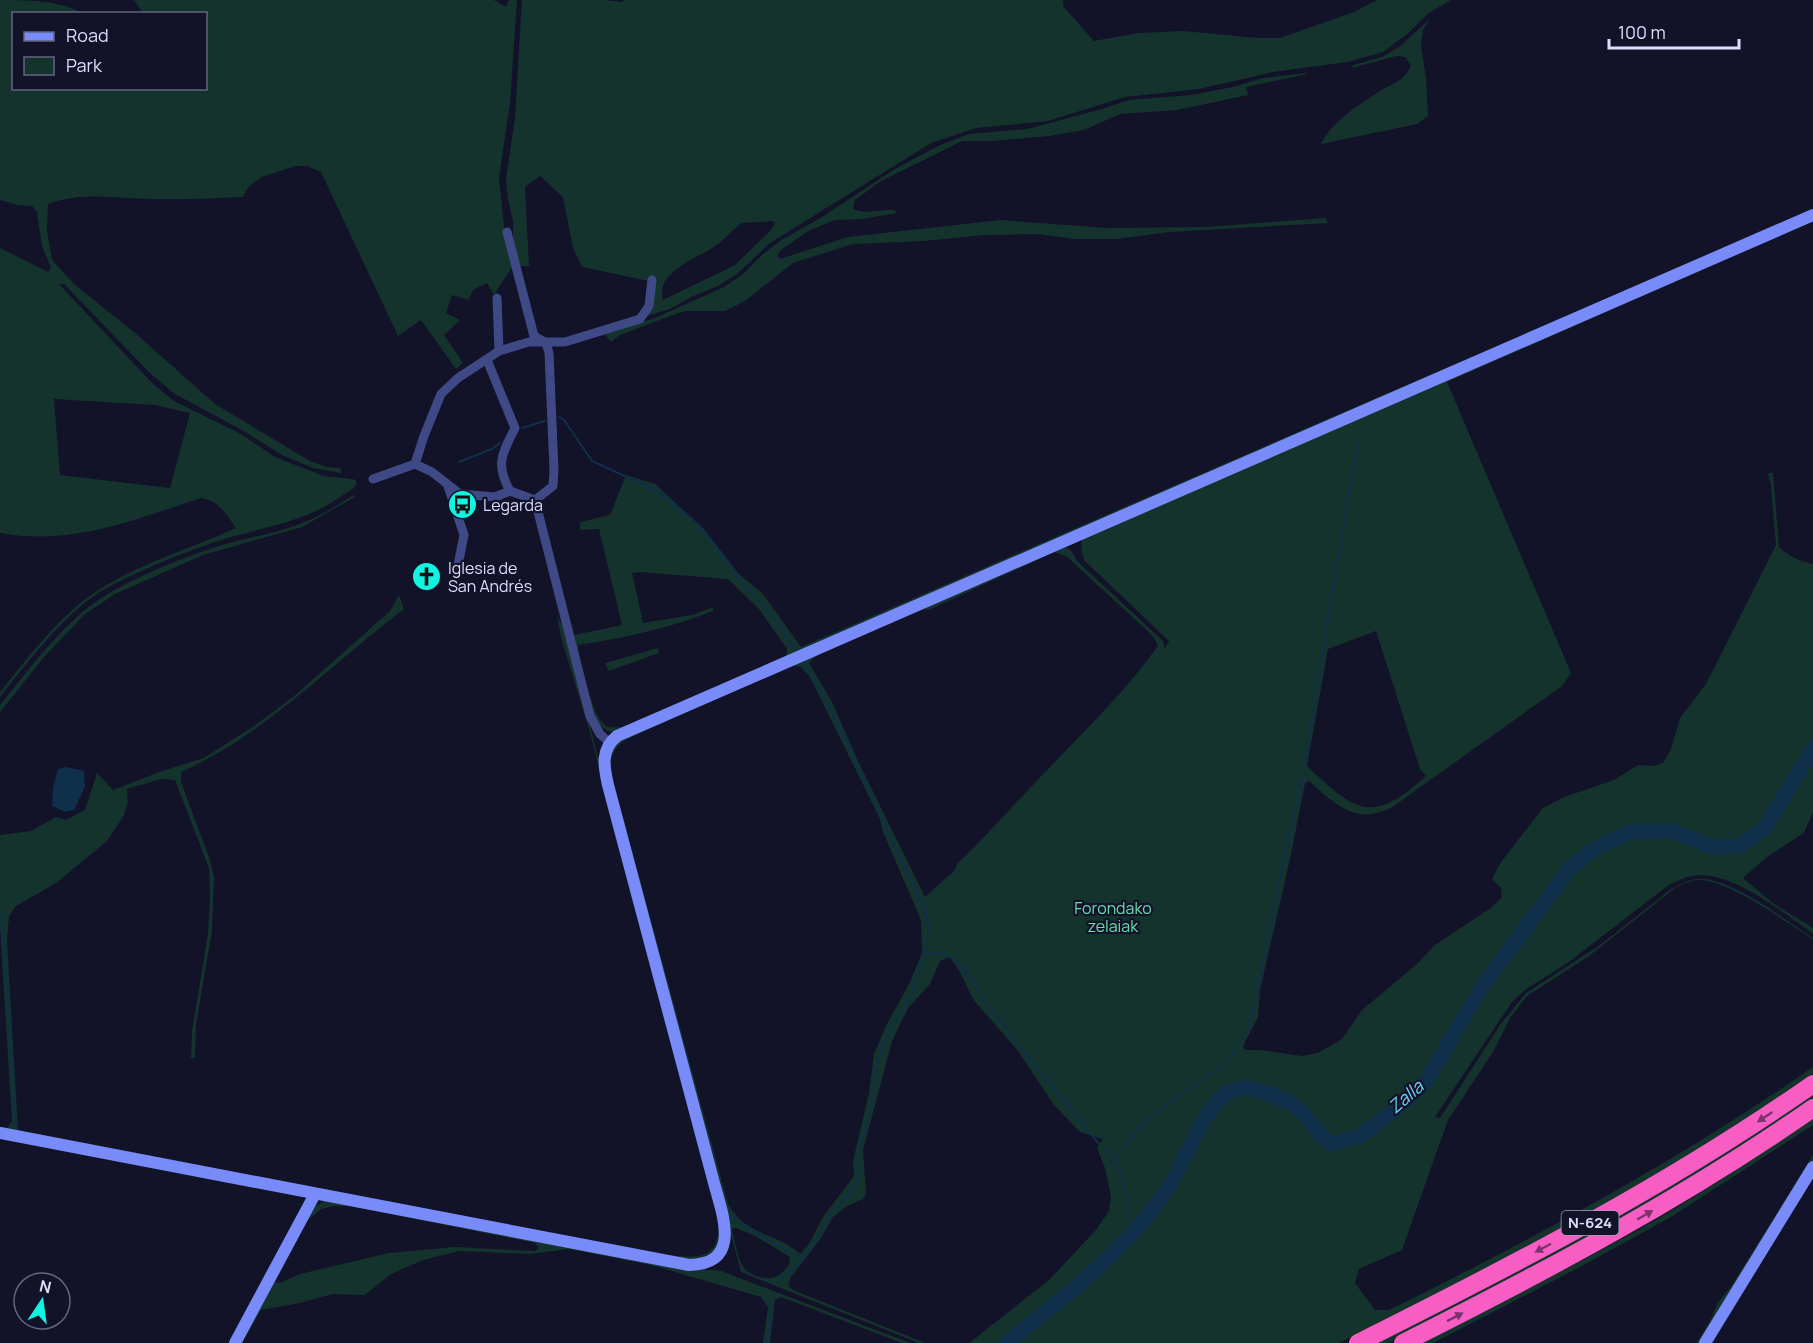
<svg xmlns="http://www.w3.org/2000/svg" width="1813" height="1343" font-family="Manrope,sans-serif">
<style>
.green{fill:#15332d;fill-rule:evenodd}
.water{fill:#102f4a}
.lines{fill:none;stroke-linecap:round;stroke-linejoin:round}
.stream{stroke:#102f4a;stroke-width:2}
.river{stroke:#102f4a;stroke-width:15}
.street{stroke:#3f4986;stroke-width:9}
.secondary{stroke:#788bf8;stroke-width:12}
.highway{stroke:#f75dc2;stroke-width:18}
.oneway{fill:#79346e}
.labels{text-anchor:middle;stroke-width:4.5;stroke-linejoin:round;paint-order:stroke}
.shield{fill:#121229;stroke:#9fa1bd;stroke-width:1.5}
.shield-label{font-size:15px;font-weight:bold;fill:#dcdefd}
.poi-label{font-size:16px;fill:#dcdefd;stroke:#121229;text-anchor:start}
.park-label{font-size:16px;fill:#6adbab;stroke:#121229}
.water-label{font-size:18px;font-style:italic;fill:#6fd1f8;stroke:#121229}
</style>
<rect width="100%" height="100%" fill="#121229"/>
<g class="green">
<path d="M0,0C26,0 59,0 82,13L14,14V88H206V14L143,13L134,0H494L506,7L509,0H517L510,103L499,178L505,236L512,267L494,295L487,283L473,290L468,300L452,295L446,313L460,320L444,335L463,363L456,369L421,320L398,336L321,172L307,166H295L262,177L249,186L243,197C214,198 184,200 154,199C118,199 83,191 48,204L47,230L52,260L74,284L135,333L215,404L310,461L327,467L341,468V473L313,468L282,455L242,430L175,394L150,373L64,284H59L152,383L174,401L241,434L275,457L324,476L352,479L355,480L357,484C353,489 348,492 343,495C304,524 259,527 215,542C178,555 140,570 105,589C68,609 27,663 0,697V692C27,659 58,617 94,593C137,564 190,549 236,528C227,515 218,500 201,498C133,520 73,546 0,533V248L48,272L51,268L42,246L37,212L32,206L17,205L0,200ZM54,399L155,405L190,413L170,488L60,475Z"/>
<path d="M522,0H604L622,2L624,0H1063V6L1094,41L1138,33L1184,31L1257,38H1280L1354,12L1377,0H1451L1429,13L1406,35L1383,52L1347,62L1273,72L1199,89L1125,97L1048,121L976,128L931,143L770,243L737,274L718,286L691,297L670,309L647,316L649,281L582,267L573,248L563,197L540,176L525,187L529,266H518L513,248V221L508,200L506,179L515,118ZM772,221L775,223L771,230L735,265L663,300C655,270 700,258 718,244C724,240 737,225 743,223C747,222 765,222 772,221Z"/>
<path d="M1430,19L1423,30L1421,45L1426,78L1428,116L1417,124L1321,144C1332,121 1360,104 1380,91C1393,83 1406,80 1411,65L1405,57L1397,56L1351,68L1353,65L1382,57L1399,47Z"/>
<path d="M1306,73L1307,74L1246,87L1248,95L1177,110L1120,114L1084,130L1049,136L992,141H962L881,181L855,200L853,209C865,215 880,209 894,210L897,213L862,219L835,220L808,231L781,250L777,255L780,259L848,237L1001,220L1106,228L1207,227L1325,218L1328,223L1169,232L1116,239H1074L1039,234L984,235L924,241L853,244L793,263L745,301L725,311H687L678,313L620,335L611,342L605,334L655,318L724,287L743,274L763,254L780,241L822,217L895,169L938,146L969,134L1027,129L1102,109L1129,100L1191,95L1233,87L1263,78Z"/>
<path d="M1813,209L614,732L607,731L594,719L574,635L622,625L599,529L580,530V522L610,515L626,475L655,484L703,528L739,574L763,594L801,647ZM640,572L728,579L759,609L787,649L786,656L625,726C619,727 613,729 606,726C592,718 584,671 579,655L578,645C624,638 670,628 713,611V607L692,615L643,623L632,573Z"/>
<path d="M1813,219V221L1447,382L1571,673L1562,686L1391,808C1385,810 1378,813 1372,814C1347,818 1326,796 1309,781L1305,783L1290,859L1260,990L1258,1017L1243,1046L1245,1050H1259L1302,1056L1318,1053L1342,1039L1362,1010L1416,965L1435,945L1491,908L1502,897L1501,888L1492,879L1501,862L1543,808L1564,797L1614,780L1638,765L1654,766L1663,763L1671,749L1680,718L1706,684L1776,545L1771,486L1768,473H1773L1779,547C1789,556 1799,561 1813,564V812L1804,833L1767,857L1743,878L1774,904L1813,928V933C1781,912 1727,866 1688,877C1682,878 1676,882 1670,884L1566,964L1526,989L1512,1002L1435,1117L1440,1118L1500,1025L1526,993L1600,945L1671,889C1679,885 1687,880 1697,879C1729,876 1785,920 1813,938V939C1784,921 1735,884 1702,880C1693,879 1684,884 1675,888L1589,956L1527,996L1510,1018L1493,1052L1448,1120L1402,1250L1359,1269L1355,1283L1375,1310H1389C1535,1238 1679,1160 1813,1067V1074L1735,1128L1647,1183L1443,1291L1339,1343H969L1049,1280L1096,1230L1109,1211L1111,1197L1105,1168L1097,1148L1103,1139L1080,1132L1054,1105L1018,1051L973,999L960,972L950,957L940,961L930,984L908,1008L892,1041L863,1150L866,1194L863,1199L847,1206L833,1217L821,1238L791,1277L788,1286L793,1290L925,1343H919L741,1272L608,768C608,753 613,745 624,736L1059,546C1069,546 1072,551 1076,560L1163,641L1165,649L1169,641L1085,561C1081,552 1080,545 1083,536ZM1054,552L1066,556L1153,636L1158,646C1121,697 1074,741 1031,787C1006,813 983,839 957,864L955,870L925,897L858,761L832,702L809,663L817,655L923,609L929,610ZM1376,631L1420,769L1426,776C1371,826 1355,811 1307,766L1328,649ZM791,665L801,667L810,677L880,819L883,832L921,920L922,953L910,982L886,1026L874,1054L869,1093L853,1161L854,1176L823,1217L809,1244L800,1254C779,1233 745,1236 728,1204L611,773C610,758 612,750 625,740ZM736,1228L755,1236L790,1257L789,1265C786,1268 782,1273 779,1275C767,1283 746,1275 741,1263C736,1252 735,1240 732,1229Z"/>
<path d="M353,495L355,497L302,527L203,555L115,594L84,615L45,656L0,712V705C25,674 49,642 79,615C113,584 178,559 222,545C246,538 273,534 297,525C317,518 335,507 353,495Z"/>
<path d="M399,595L404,609C330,665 266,734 181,772V782L210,860L214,877L212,931L196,1025L195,1058H191L192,1031L208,934L210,895L209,868L175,780L161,779L127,789L128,803L123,817L107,841L56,883L16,906L9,916L7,940L18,1130L665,1255C698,1258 720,1261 719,1220L589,729L562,641L557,616L561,623L566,637L719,1211C721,1246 724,1251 688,1262L0,1130V1127L7,1128L12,1121L0,927V835L31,831L56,817L66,820L85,810L97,773L113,790L162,771L204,758L254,726L293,697L390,611Z"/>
<polygon points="658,648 659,653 609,671 605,663"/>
<polygon points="1813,1093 1813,1102 1724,1161 1505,1284 1389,1343 1373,1343"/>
<path d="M1813,1119V1125L1671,1217L1580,1267L1433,1343H1422C1503,1301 1585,1261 1664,1215C1715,1185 1764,1152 1813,1119Z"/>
<polygon points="1813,1155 1813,1161 1701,1343 1697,1343 1711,1319 1717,1304 1732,1285"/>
<path d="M326,1200L675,1267L721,1271L910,1343H902L781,1297L775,1300L770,1343H763L768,1307L761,1297L651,1265L569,1249L529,1254L459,1251L423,1260L391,1274L365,1295L333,1294L295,1304L261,1310L242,1343H237L312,1208ZM335,1206H350L535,1243L539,1248L535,1251L454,1247L389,1253L300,1274L280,1283L275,1282L308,1220L321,1209Z"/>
</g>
<polygon class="water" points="66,767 84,771 85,787 74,810 65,812 52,806 53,787 58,769"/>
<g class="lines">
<g class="stream">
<polyline points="559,417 564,420 592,461 653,489 667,499 700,527 712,541 736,575 777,621 797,652"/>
<polyline points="522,428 545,421"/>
<polyline points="459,462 492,449 500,443"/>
<path d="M803,661L831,710L925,910L929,931L924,953C934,953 945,953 954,960C971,974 982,998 995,1015C1029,1059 1064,1101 1099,1144"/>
<polyline points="1305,766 1325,635 1358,441"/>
<polyline points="1,914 8,994 16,1130"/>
<polyline points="1230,1059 1247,1032 1255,1002 1274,905 1303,774"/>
<polyline points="1106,1149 1122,1174 1133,1235"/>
<path d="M1115,1163C1131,1124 1189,1089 1224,1065"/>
<polyline points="730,1217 802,1259"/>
<polyline points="776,1283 803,1260 821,1234 831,1213 851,1193 858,1180 858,1154 869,1117 873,1085 881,1051 890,1030 911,996 924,953"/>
<polyline points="766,1343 770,1331 772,1293"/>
</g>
<path class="river" d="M1007,1343C1066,1295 1128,1250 1170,1185C1185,1160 1205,1106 1228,1092C1231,1090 1241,1088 1245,1088C1258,1088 1295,1103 1303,1113C1314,1125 1316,1133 1330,1144L1360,1136L1395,1110L1425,1083L1483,985L1570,868L1594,849L1630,832L1672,831L1713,847L1739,846L1764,829L1813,749"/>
<g class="street">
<polyline points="507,232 534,336 546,343 549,353 554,470 553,486 535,500 590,716 600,734 610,743"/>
<polyline points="497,298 499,351"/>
<path d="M487,360L515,428C502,454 495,464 510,491"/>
<polyline points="415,464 432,472 460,494 495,497 510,491 535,500"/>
<polyline points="373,479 415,464 424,436 441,394 458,378 499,351 529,342 565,342 640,319 649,306 652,280"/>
<polyline points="448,486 464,535 458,565"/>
</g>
<g class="secondary">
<path d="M0,1133L689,1265C742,1264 723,1216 714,1183L608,785C604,767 600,750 617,736L1813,215"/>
<polyline points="235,1343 315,1194"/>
<polyline points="1705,1343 1813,1167"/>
</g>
<g class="highway">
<path d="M1358,1343C1514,1265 1669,1185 1813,1084"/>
<path d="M1403,1343C1544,1272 1683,1199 1813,1108"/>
</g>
</g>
<defs><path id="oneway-solid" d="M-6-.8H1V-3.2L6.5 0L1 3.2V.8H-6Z" transform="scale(1.5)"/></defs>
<g class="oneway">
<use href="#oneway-solid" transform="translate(1765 1117) rotate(146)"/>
<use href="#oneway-solid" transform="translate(1645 1215) rotate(-30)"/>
<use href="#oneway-solid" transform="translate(1543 1248) rotate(152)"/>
<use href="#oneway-solid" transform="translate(1455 1317) rotate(-27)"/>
</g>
<defs>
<symbol id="bus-disc" viewBox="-11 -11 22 22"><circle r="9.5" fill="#12f3e2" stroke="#121229"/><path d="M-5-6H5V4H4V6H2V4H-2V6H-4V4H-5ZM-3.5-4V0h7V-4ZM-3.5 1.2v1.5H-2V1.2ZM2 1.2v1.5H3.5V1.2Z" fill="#111"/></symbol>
<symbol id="church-disc" viewBox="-11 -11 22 22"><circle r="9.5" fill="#12f3e2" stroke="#121229"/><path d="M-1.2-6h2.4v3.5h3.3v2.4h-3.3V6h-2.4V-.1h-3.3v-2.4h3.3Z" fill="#111"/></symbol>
</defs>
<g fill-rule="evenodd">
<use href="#bus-disc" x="446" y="488" width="33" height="33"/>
<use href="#church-disc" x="410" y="560" width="33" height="33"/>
</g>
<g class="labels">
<rect class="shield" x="1561.5" y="1211" width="57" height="24" rx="4.5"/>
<g class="shield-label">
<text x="1590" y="1228">N-624</text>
</g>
<g class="poi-label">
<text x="483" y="511">Legarda</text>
<text x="448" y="574">Iglesia de<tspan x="448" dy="18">San Andrés</tspan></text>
</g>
<g class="park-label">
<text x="1113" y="914">Forondako<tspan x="1113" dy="18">zelaiak</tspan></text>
</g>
<g class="water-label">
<text transform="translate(1406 1097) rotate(-41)" y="6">Zalla</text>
</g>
</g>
<rect x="12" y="12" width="195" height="78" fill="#121229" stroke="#63647e" stroke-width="1.5"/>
<rect x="24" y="32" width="30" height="9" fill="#788bf8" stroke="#63647e" stroke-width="1.5"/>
<text x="66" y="42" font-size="18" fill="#dcdefd">Road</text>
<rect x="24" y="57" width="30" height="18" fill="#15332d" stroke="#63647e" stroke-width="1.5"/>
<text x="66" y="72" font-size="18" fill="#dcdefd">Park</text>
<g transform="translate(42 1301) rotate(13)"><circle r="28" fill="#121229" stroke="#63647e" stroke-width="1.5"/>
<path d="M0-4.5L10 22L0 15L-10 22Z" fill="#12f3e2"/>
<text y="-9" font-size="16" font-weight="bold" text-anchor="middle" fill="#dcdefd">N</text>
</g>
<path d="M1609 39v9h130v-9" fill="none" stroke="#dcdefd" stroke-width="3"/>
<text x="1618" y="39" font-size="18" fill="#dcdefd" stroke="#121229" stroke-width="4.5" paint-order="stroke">100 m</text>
</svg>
